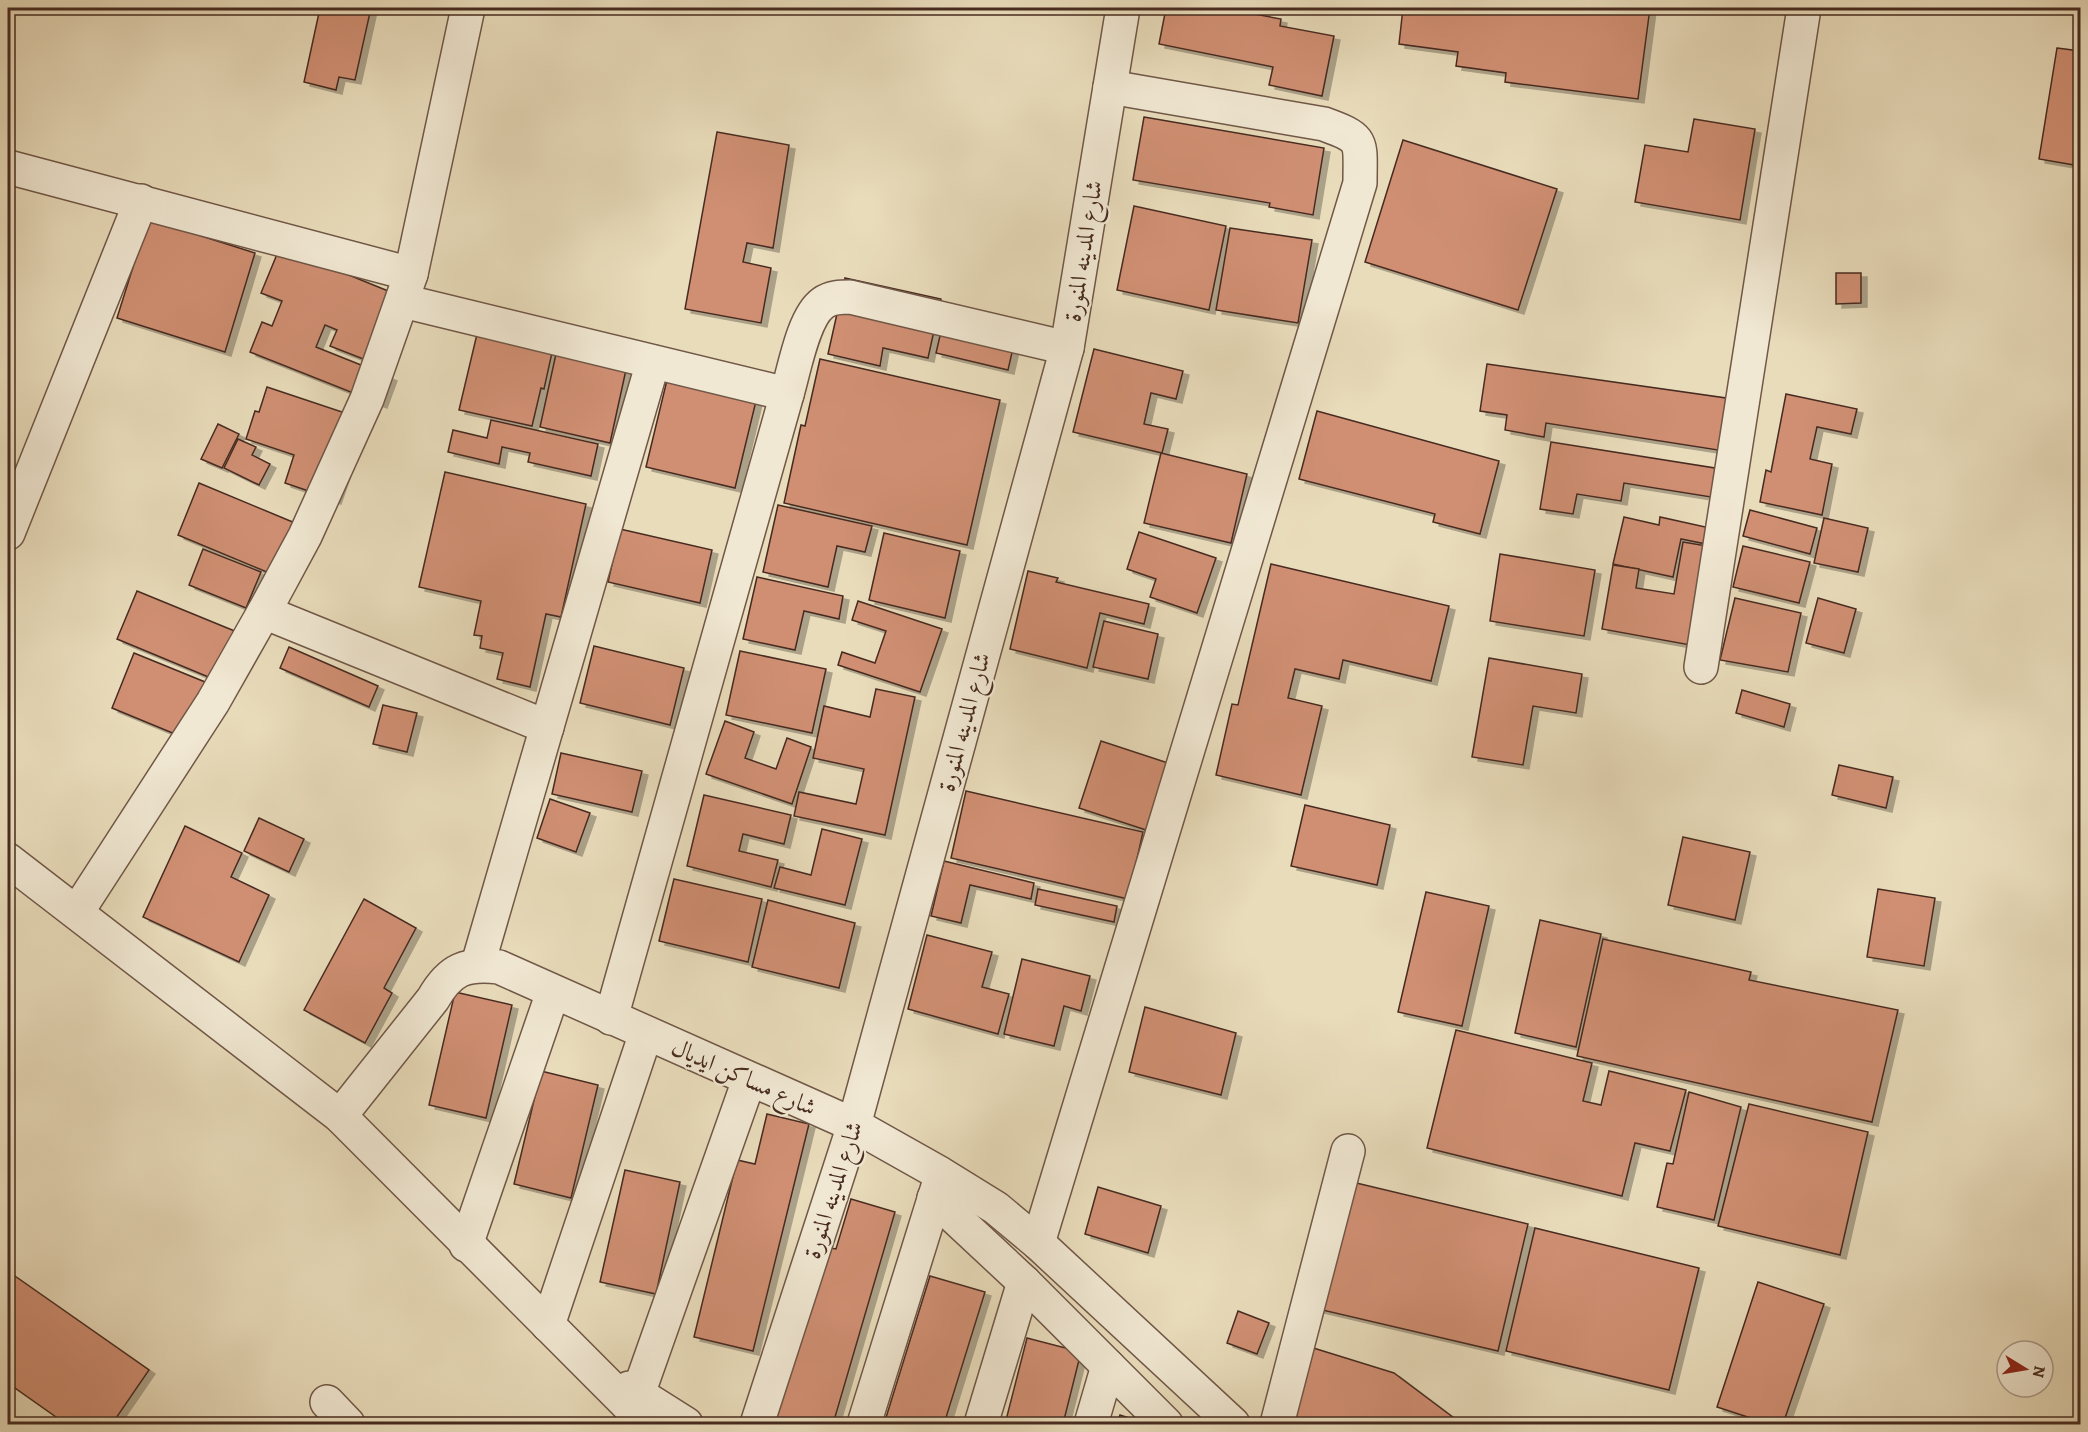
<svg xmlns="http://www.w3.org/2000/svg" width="2088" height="1432" font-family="Alegreya,Amiri,serif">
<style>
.building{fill:#d08f73;stroke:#472b20;stroke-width:1.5;filter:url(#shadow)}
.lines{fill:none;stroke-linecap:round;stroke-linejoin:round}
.minor-casing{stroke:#705747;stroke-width:36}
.minor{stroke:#f1e8d3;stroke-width:33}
.labels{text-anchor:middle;stroke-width:4.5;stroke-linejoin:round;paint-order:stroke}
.street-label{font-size:24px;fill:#472b20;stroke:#f1e8d3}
</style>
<defs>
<filter id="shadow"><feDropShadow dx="6" dy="4" stdDeviation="0" flood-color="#0004"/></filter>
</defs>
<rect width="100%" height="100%" fill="#e9dcbb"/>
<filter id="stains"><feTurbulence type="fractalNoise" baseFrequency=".00333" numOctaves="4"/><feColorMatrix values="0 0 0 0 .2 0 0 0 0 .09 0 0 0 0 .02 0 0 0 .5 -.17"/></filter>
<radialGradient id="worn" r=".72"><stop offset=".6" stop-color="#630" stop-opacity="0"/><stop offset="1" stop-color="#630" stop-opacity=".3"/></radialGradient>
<g class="building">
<polygon points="320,8 371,8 355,80 339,77 336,90 304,82"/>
<polygon points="1166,8 1222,8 1281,19 1280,26 1334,36 1322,96 1269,85 1273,67 1159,44"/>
<polygon points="1403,8 1650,8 1638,99 1505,82 1506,73 1456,66 1458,52 1399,44"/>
<polygon points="2057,48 2080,51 2080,166 2039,159"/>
<polygon points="1144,117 1324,148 1313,215 1269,207 1270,203 1133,180"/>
<polygon points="1694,119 1755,129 1740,220 1635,202 1645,145 1688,152"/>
<polygon points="717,132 789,145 773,248 747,243 743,262 771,268 761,323 685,309"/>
<polygon points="1403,140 1557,189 1518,310 1365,262"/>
<polygon points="1134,206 1226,226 1209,310 1117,290"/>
<polygon points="148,219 255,253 225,352 117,318"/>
<polygon points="1230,228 1312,240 1298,323 1216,310"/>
<polygon points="280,247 398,295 371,362 330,346 337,330 325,325 316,347 391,377 381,404 250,352 262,322 272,326 282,301 261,293"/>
<polygon points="1836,273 1861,273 1861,303 1836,304"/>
<polygon points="845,278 941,299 928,358 883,348 880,366 828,354"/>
<polygon points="947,306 1019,322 1008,370 936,353"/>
<polygon points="482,313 557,330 544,389 541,388 532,426 459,410"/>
<polygon points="561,331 631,347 610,443 540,427"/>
<polygon points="1094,349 1183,371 1176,399 1151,393 1144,424 1168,429 1162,453 1073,432"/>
<polygon points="674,351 763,372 735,488 646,467"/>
<polygon points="820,359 1000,400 967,545 784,503 801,425 805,426"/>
<polygon points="1487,364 1733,399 1724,451 1546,423 1544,437 1505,430 1507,415 1480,411"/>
<polygon points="267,387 363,419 335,500 285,483 294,455 246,439 255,411 259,412"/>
<polygon points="1786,394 1857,409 1851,434 1817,427 1810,459 1832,464 1822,515 1760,502 1766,470 1771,472"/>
<polygon points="1317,411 1499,461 1480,534 1433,522 1435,514 1299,479"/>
<polygon points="491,420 598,444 591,476 528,462 530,453 502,447 499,464 448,452 453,430 487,438"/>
<polygon points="218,424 239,434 222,468 201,459"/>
<polygon points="238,439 256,447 252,455 270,464 259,485 224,468"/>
<polygon points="1551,442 1721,469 1717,498 1624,483 1621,501 1577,494 1573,514 1540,509"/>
<polygon points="1161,453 1247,474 1231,543 1144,523"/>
<polygon points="445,472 586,504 561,617 546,614 530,687 497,679 503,653 480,648 482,636 474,635 481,601 419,587"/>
<polygon points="199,483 295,523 274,575 178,535"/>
<polygon points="778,505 872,526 865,552 837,546 828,587 763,572"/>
<polygon points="1750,510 1817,528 1810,554 1743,536"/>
<polygon points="1624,517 1659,525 1660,517 1710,528 1706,544 1681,539 1673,577 1613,564"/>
<polygon points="1824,518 1868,528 1858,572 1814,563"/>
<polygon points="620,529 712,550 700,603 608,582"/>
<polygon points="1139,532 1216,558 1197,613 1150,597 1156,579 1127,569"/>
<polygon points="884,533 960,551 945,618 869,600"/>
<polygon points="1683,542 1707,546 1690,645 1602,629 1613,565 1639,569 1636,588 1674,594"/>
<polygon points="1743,546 1810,562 1799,603 1733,587"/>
<polygon points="203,549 261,572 246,608 189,585"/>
<polygon points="1500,554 1595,570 1584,636 1490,621"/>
<polygon points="1271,564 1449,606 1431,681 1343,660 1339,679 1295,669 1288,698 1322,706 1301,795 1216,775 1232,704 1238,705"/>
<polygon points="1028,571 1058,578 1056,582 1149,604 1144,624 1100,613 1087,668 1010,649"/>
<polygon points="757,577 843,596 839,619 804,611 795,650 743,639"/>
<polygon points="137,591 237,632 218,681 117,639"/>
<polygon points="1735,598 1801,613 1788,672 1720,660"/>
<polygon points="1818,598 1856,609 1844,653 1806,643"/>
<polygon points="858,601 942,629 920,692 838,665 842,652 875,663 886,631 852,620"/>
<polygon points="1104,621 1158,634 1148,679 1093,667"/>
<polygon points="594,646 684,668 670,725 580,703"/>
<polygon points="289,647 378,686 369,707 280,668"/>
<polygon points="740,651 826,669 812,733 726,715"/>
<polygon points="134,653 210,684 187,739 112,708"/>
<polygon points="1489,658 1582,674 1576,713 1533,706 1523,765 1472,757"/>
<polygon points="876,689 915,697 885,835 794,816 799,792 856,804 864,769 813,758 824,706 870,717"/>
<polygon points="1742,690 1790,704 1784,727 1736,713"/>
<polygon points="383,705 417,713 407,752 373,744"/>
<polygon points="725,721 754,732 745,758 776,769 787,738 811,747 792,804 706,774"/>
<polygon points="1101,741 1168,763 1146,830 1079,808"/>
<polygon points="561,753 642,771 632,812 552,794"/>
<polygon points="1839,765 1893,777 1886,808 1832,795"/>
<polygon points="966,791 1143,832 1128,899 951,858"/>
<polygon points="704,795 791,815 784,844 743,834 739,851 778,860 771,887 687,866"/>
<polygon points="550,799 590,813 576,852 537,838"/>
<polygon points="1305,805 1390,825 1377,885 1291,866"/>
<polygon points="259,818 304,839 289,872 244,851"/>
<polygon points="185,826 242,853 231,877 269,895 239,962 143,917"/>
<polygon points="822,829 862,839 845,905 774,888 780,867 811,875"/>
<polygon points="1683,837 1750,852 1735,920 1668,905"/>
<polygon points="944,861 1034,883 1031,899 970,885 961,923 931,916"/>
<polygon points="674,879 762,899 748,962 659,941"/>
<polygon points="1038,889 1117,906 1114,922 1035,905"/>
<polygon points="1878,889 1935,898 1924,966 1867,957"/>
<polygon points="1426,892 1489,906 1462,1026 1398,1012"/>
<polygon points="364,899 416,928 384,988 392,993 365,1043 304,1010"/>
<polygon points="768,900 855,923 839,988 752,967"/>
<polygon points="1540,920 1601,934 1576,1047 1515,1033"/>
<polygon points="927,935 992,952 982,987 1009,994 998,1034 908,1009"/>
<polygon points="1603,939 1751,972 1749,980 1898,1010 1872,1122 1577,1056"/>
<polygon points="1022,959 1090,976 1081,1011 1064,1006 1054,1046 1004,1034"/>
<polygon points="455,992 512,1005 486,1118 429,1105"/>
<polygon points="1145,1007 1236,1033 1221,1095 1129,1072"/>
<polygon points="1456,1030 1592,1063 1583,1101 1601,1105 1609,1071 1686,1090 1670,1151 1635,1143 1622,1196 1427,1148"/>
<polygon points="541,1071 598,1085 571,1198 514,1184"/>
<polygon points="1689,1092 1741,1107 1714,1220 1657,1207 1667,1163 1673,1164"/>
<polygon points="1749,1104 1868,1132 1840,1255 1718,1226"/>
<polygon points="767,1114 809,1124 753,1351 694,1337 737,1160 755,1164"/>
<polygon points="625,1170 680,1182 656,1294 600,1282"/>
<polygon points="1348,1181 1528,1224 1498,1351 1318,1309"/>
<polygon points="1098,1187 1161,1206 1148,1253 1085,1234"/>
<polygon points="851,1199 895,1212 833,1424 796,1424 775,1418 825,1247 836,1249"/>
<polygon points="1535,1228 1699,1268 1669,1390 1506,1351"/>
<polygon points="12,1274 149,1370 112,1424 66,1424 8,1383 8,1281"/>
<polygon points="930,1276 985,1292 944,1424 884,1424"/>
<polygon points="1758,1282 1824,1304 1783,1424 1769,1424 1717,1407"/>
<polygon points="1238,1311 1269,1323 1257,1354 1227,1343"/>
<polygon points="1027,1338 1081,1352 1063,1424 1005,1424"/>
<polygon points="1307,1346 1394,1373 1462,1424 1441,1418 1449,1424 1296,1424 1286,1416"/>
<polygon points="1120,1415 1147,1424 1117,1424"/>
</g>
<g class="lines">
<defs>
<g id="minor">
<polyline points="8,167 411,274"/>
<polyline points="403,301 787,394"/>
<polyline points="8,533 141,201"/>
<polyline points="264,612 547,727"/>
<polyline points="1701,667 1804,8"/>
<polyline points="8,860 340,1116 647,1424"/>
<polyline points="77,912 213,702 264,612 305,536 367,399 411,274 468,8"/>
<polyline points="478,964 653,362"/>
<path d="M611,1018L787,394C794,371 803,317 823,303C831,297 841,297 850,297L1067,348"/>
<path d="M340,1116L433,999C450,969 466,963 499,967L854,1125L941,1174L996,1208L1038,1243L1233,1424"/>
<polyline points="934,1198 1024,1282 1166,1424"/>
<path d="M1038,1243L1360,183C1360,140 1365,139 1324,124L1110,87"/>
<polyline points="466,1245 553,992"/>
<polyline points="548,1325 646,1033"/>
<polyline points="629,1388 686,1424"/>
<polyline points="638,1394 749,1080"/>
<polyline points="327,1402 348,1424"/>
<polyline points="757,1424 854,1125 1067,348 1123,8"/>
<polyline points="864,1424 940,1180"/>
<polyline points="981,1424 1024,1282"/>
<polyline points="1091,1424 1108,1366"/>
<polyline points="1277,1424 1348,1151"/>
</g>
</defs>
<use href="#minor" class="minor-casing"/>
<use href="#minor" class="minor"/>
</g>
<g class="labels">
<g class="street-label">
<text transform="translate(1083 251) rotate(-81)" y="8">شارع المدينه المنورة</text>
<text transform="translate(964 722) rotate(-75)" y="8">شارع المدينه المنورة</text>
<text transform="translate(744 1077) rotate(24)" y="8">شارع مساكن ايديال</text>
<text transform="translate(833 1190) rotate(-72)" y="8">شارع المدينه المنورة</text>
</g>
</g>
<rect width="2088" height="1432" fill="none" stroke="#e9dcbb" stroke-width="30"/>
<rect x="9" y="9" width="2070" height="1414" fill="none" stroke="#472b20" stroke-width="3"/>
<rect x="15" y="15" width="2058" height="1402" fill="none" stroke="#472b20" stroke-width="1.5"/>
<g transform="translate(2025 1369) rotate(101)"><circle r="28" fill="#f1e8d3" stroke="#ad9c8b" stroke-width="1.5"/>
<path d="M0-4.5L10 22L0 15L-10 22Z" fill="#8f2418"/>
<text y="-9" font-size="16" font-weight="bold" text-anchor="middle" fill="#472b20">N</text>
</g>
<rect width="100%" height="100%" filter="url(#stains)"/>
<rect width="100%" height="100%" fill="url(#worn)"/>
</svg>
